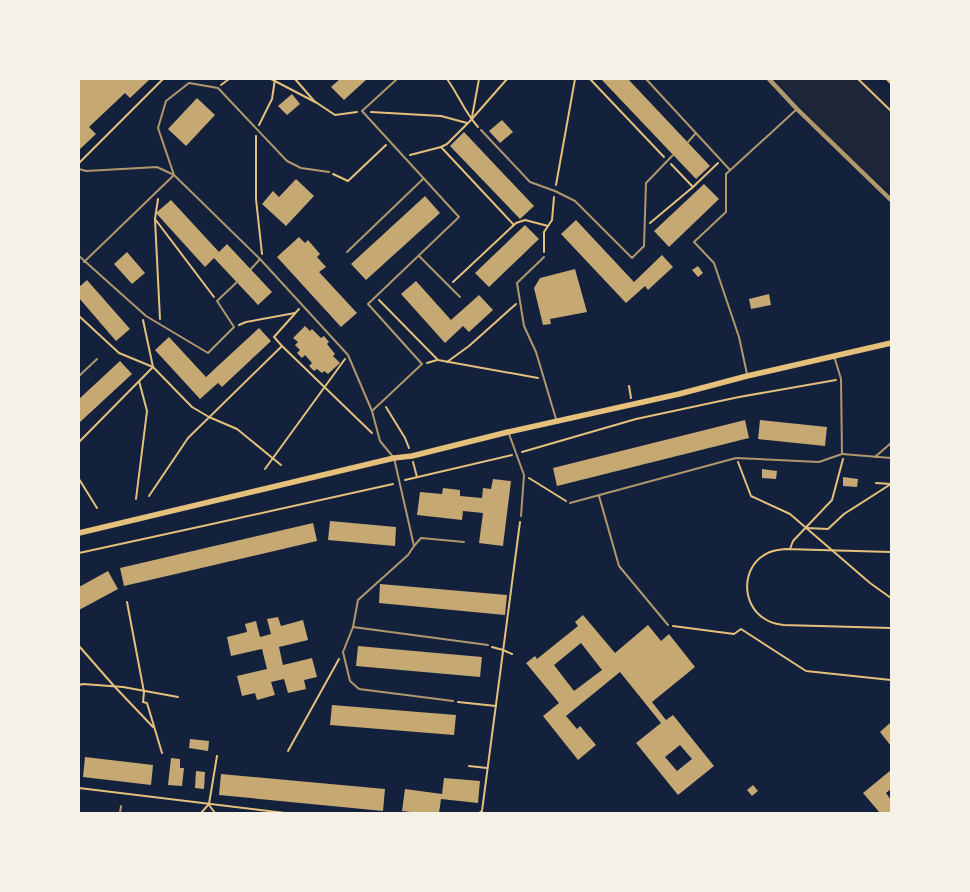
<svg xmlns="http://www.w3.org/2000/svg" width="970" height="892" font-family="Manrope,sans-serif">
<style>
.green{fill:#1d2539}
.building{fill:#c6a872;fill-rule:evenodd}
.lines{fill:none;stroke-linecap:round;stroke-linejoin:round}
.path{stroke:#e5c07b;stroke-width:2}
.service{stroke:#b1986c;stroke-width:2}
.minor{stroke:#b1986c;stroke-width:4.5}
.secondary{stroke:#e5c07b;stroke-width:5.5}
</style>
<rect width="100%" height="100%" fill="#14213d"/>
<polygon class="green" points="775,79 865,79 891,103 891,193 836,145"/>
<g class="building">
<polygon points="79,79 148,79 149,80 130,98 125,93 89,127 96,134 79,150"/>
<polygon points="340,79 367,79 344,100 331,87"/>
<polygon points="601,79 628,79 710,166 696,179"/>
<polygon points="292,94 300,104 287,115 278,106"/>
<polygon points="197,98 215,115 186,146 168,129"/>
<polygon points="502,120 513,132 500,143 489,131"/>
<polygon points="464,132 534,206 520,219 450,146"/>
<polygon points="296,179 314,196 286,226 262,204 273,191 279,197"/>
<polygon points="704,184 719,199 669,247 654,231"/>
<polygon points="425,196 440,213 366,280 351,264"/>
<polygon points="171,200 219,252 227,244 272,292 258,305 214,258 205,267 156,213"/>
<polygon points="576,220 634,282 662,255 673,267 648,290 645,286 626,303 561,234"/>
<polygon points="525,225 539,239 489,287 475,273"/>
<polygon points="299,237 305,243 308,240 320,254 317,257 326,267 319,272 357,313 341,327 277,257"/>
<polygon points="127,252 145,273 132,284 114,264"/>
<polygon points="698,266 703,273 698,277 692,270"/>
<polygon points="575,269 587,312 550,319 551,324 543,325 534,288 540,278"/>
<polygon points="87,280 130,329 116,341 79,298 79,287"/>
<polygon points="416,281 451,320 479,295 493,310 469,332 463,326 445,343 401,294"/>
<polygon points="769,294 771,305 751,309 749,299"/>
<polygon points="305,326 310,331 312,329 321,338 324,336 329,342 327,344 335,354 333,356 340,363 328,374 324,371 322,373 317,369 314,371 309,366 312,363 305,355 302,358 297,353 300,350 295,345 298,342 293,338"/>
<polygon points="259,328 271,341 222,387 218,383 200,399 155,350 169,337 206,377"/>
<polygon points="120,361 132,374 79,423 79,399"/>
<polygon points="745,420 749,438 557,486 553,468"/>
<polygon points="760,420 827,427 825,446 758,439"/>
<polygon points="762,469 777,471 776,479 762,478"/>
<polygon points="843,477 858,479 857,487 843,486"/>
<polygon points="493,479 511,481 503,546 479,543 483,513 463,511 462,520 417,515 420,492 442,494 443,488 460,490 460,496 482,498 483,488 491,489"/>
<polygon points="330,521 396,527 395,546 328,540"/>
<polygon points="313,523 317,541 124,586 120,568"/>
<polygon points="108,571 118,589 79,610 79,587"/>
<polygon points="380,584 507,595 505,615 379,603"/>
<path d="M583,615L615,653L648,625L661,641L669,634L695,667L652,702L666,720L673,715L714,766L678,795L636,743L661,723L620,672L566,716L577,729L580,726L596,745L578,760L543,716L559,703L526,663L535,656L537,659L578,626L575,622ZM581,643L602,670L574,691L554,665ZM680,745L692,759L677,771L665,757Z"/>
<polygon points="278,617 281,626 303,620 308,640 279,647 283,665 312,658 317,677 304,680 306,689 288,693 284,679 271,682 275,695 257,700 255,693 242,696 237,676 267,669 262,649 231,656 227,637 247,632 245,624 256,621 260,637 271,634 267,619"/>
<polygon points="358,646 482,657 480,677 356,666"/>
<polygon points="332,705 456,715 454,735 330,725"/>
<polygon points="891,722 891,746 880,732"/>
<polygon points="190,739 209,741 208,751 189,748"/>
<polygon points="85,757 153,765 151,785 83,777"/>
<polygon points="171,758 180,759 180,768 184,768 182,786 168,785"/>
<polygon points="891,770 891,789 886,793 891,800 891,813 880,813 863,793"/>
<polygon points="196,771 205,772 204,789 195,788"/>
<polygon points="221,774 385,789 383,811 219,795"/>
<polygon points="444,778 480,781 478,803 441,799 439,813 419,813 402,811 405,789 442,794"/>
<polygon points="753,785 758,791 752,796 747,790"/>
</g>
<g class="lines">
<g class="path">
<polyline points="271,79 317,103 335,115 357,112"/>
<polyline points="295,79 315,102"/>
<path d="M447,79C458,94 465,113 478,127"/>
<polyline points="590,79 664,157"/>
<polyline points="858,79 891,111"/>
<polyline points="221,85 229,79"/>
<polyline points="371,112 441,116 467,123"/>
<polyline points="472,117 479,79"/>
<polyline points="259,125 272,99 275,79"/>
<polyline points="256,136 256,199 262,254"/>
<polyline points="441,147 514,225"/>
<polyline points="410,155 441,147 447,144 471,120 507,79"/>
<polyline points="79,163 163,79"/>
<polyline points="671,164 693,187"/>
<polyline points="333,174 348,181 386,145"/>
<polyline points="556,185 575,79"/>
<polyline points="158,199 155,219 214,297"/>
<polyline points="155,219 160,319"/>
<polyline points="650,223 693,187 718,163"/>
<polyline points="544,252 544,232 552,220 554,197"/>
<polyline points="453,282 516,223 525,220 548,226"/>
<polyline points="379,300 438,360 538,378"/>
<polyline points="79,316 119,353 153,367 192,407 209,417 237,429 281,465"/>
<polyline points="239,325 246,322 295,313"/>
<polyline points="282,346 372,433"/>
<polyline points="447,362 469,346 516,304"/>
<polyline points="427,363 437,360"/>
<polyline points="629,386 631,398"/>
<polyline points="386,407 405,438 409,448"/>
<polyline points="79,442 153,367 143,320"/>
<polyline points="522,452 636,419 739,397 836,380"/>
<polyline points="413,462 417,477"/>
<polyline points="738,462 751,496 790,514 870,583 891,598"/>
<polyline points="265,469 345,359"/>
<polyline points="529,478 566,501"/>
<polyline points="79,479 97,508"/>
<polyline points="405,480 512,455"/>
<polyline points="876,483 891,484"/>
<polyline points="149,496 188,438 282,346 274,337 299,309"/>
<polyline points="136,499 147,411 139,381"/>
<polyline points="806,528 828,529 844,514 891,484"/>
<polyline points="790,549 793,541 832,500 843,459"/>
<path d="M891,552L785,549C778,550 772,550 766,554C741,567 741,605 765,619C770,623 777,624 783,625L891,628"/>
<polyline points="79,553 203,526 393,484"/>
<polyline points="127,602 144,692 143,702 147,703 162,753"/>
<polyline points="673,626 734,634 741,629 806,671 891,680"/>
<polyline points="79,646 114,686 153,727"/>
<polyline points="492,647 503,650 512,654"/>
<polyline points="79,685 83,684 123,687 178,697"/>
<polyline points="458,702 496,706"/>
<polyline points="288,751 339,659"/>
<polyline points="469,766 487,768"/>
<polyline points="79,788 285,813"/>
<polyline points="209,805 215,813"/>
<polyline points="201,813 209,804 217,756"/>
<polyline points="479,813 482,811 520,522"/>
</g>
<g class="service">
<polyline points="646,79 730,170"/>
<polyline points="481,130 530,182 555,191 575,201 632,258 644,246 646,183 673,155"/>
<polyline points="688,142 696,133"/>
<polyline points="79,169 86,171 157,167 174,175 260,259 348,355 372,411 380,441 394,458 414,546 408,555 358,600 353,627 343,652 350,681 359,689 453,701"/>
<polyline points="347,252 423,179"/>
<polyline points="79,256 146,316 208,353 234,327 217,301 237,282"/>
<polyline points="419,256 460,297"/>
<polyline points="544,257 517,283 524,326 536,352 556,419"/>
<polyline points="84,262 174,175 158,128 166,101 189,83 218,88 287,161 301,168 329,172"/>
<polyline points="251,269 260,259"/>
<polyline points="747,374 739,337 714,263 694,242 726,212 726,174 797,109"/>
<polyline points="79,376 97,359"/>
<polyline points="372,411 422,364 368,304 459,217 362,111 397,79"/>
<polyline points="509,434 524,475 521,516"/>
<polyline points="842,454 891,458"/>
<polyline points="875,457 891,443"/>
<polyline points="599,496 619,566 668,625"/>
<polyline points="570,503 736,458 819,462 842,454 841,379 835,359"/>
<polyline points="414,546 421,538 464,542"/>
<polyline points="353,627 488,645"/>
<polyline points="120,813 121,806"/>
</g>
<polyline class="minor" points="769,79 797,109 891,200"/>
<g class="secondary">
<polyline points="889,79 891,81"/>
<polyline points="79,533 394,458 412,456 508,432 679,394 747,376 891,343"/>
</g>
</g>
<rect width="970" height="892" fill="none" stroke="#f6f1e7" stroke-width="160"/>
</svg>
